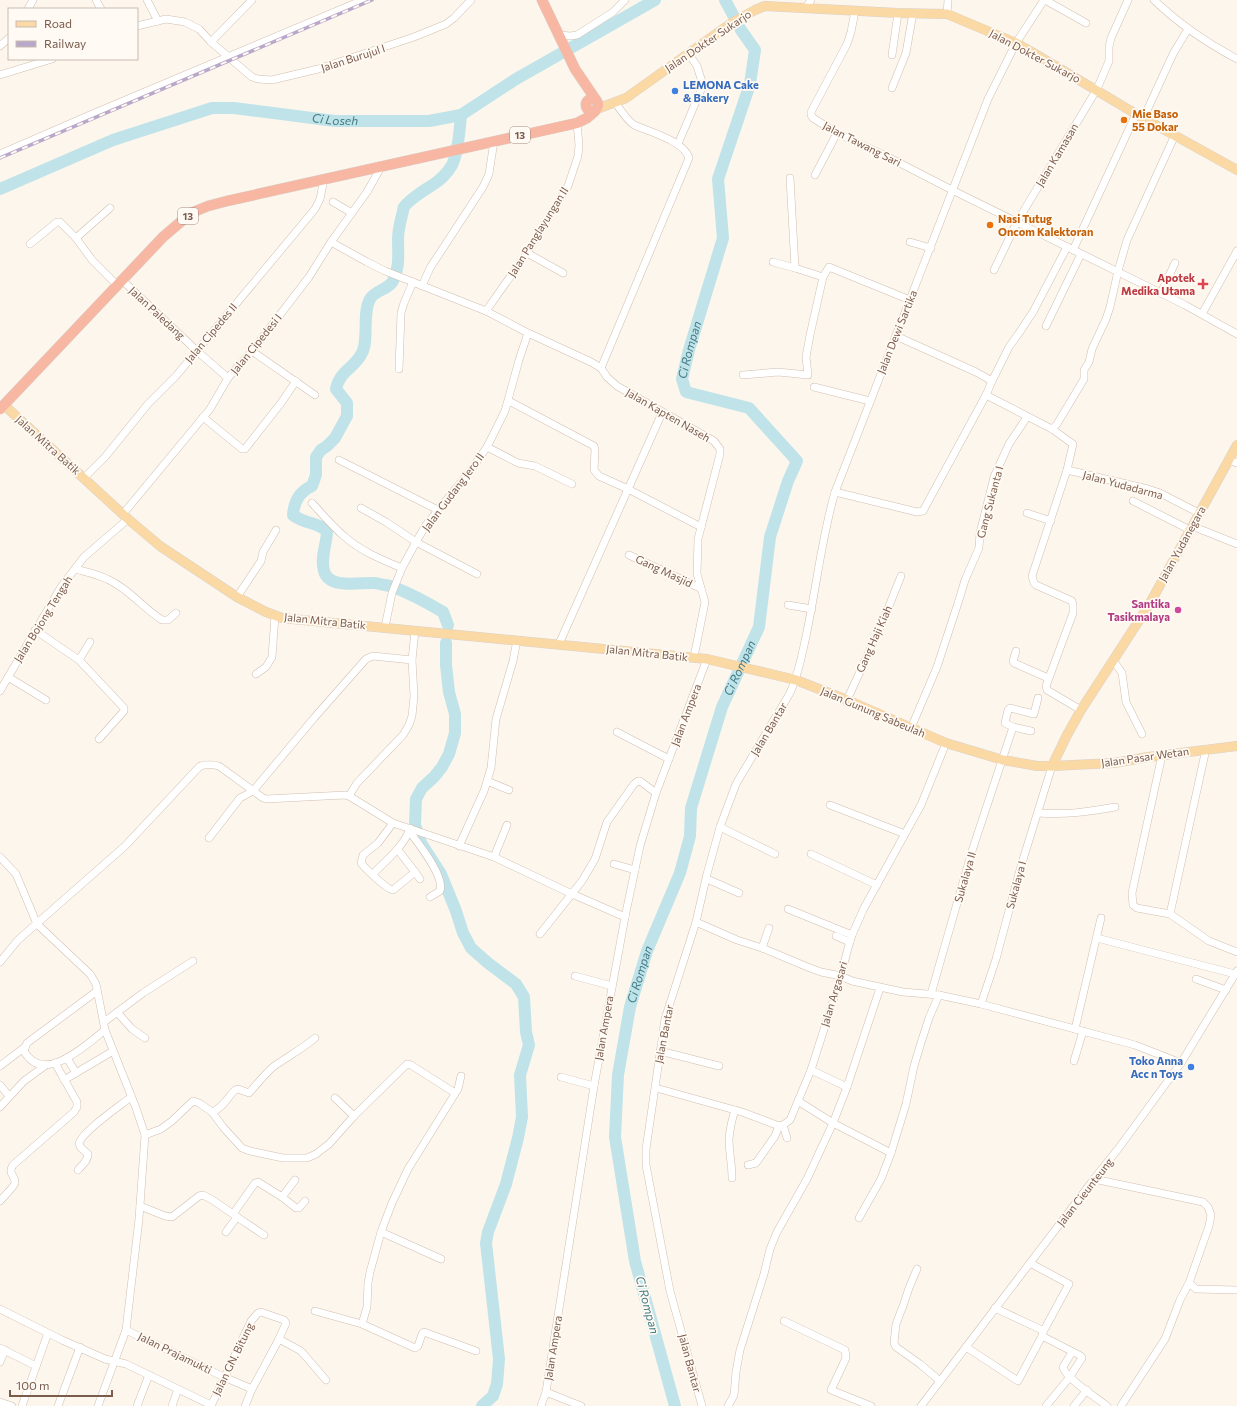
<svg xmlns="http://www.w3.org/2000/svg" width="1237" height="1406" font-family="Commissioner,sans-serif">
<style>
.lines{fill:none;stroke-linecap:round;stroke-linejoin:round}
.river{stroke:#bfe3e8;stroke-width:12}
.minor-casing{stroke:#d1beb0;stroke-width:8}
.major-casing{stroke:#dad1cd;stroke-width:10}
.highway-casing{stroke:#dad1cd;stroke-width:11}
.minor{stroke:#fff;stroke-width:7}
.major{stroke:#fbd9a5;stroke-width:9}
.highway{stroke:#f7b7a3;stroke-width:10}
.rail-casing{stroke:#b9a8c9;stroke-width:3.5}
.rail{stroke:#fffaf3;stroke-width:2;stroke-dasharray:6;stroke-linecap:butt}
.shop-dot{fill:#3f7fe0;stroke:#fffaf3;stroke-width:1.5}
.food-dot{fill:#e8710a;stroke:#fffaf3;stroke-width:1.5}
.health-dot{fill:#e0444e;stroke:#fffaf3;stroke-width:1.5}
.hotel-dot{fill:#d1479c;stroke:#fffaf3;stroke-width:1.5}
.labels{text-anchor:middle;stroke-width:3.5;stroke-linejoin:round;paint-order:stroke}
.shield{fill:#fffaf3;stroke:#a28b7f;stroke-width:1}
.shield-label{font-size:10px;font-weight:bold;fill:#7a5c4d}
.street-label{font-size:11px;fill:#7a5c4d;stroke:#fffaf3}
.shop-label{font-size:11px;font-weight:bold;fill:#366cbe;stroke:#fffaf3;text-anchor:start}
.food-label{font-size:11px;font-weight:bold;fill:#c56008;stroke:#fffaf3;text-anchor:start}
.health-label{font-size:11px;font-weight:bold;fill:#be3a42;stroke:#fffaf3;text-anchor:end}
.hotel-label{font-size:11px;font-weight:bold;fill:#b23c85;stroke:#fffaf3;text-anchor:end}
.water-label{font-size:12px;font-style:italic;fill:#437c86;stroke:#fffaf3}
</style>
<rect width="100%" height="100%" fill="#fdf6ec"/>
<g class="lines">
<g class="river">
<path id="s1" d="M0,189L113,140L212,108H234L335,121H429L461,115L516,79L655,0"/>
<path d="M448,625L443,612C426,602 408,592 390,586C385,585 379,584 375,583C361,582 329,590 324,571C320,557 327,544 327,531C318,522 304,524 293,515C294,502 300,491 312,486L316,475V457L321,450L327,446L335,438L347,416V403L336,389C340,370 354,369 362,353C369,340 362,313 370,299C375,290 388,290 393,281C400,267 398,254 398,239C398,232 400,223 402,215C403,213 403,209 404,207C408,201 424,190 431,186C439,181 447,174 452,165C458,154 460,128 461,115"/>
<polyline points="446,643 446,665 449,692 455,714 455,733 449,754 442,767 434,777 422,788 416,799 415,825 421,843 441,874 456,911 463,933 471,948 488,963 516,984 524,997 526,1032 529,1045 520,1075 522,1117 518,1138 506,1184 488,1232 486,1243 499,1359 497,1384 493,1396 482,1406"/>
<path id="s2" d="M675,1406L635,1261L615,1137L618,1075L630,1007L647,951L680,873L690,836L691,808L722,707L759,627L770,537L788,481L797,461L749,408L686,392L682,379L689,350L723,238L718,179L750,84L755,50L741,30L725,0"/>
</g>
<defs>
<g id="minor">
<polyline points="96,0 101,9"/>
<polyline points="147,0 158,21"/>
<polyline points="1045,0 1086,23"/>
<path d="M1154,0C1179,24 1207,43 1237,59"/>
<polyline points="806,7 811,0"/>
<polyline points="28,9 33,0"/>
<polyline points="855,11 851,32 847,44 811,112 811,115 813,118 837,133 886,156 952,190 1185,305 1237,334"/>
<polyline points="947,14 948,0"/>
<polyline points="137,26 166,19 185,22 199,29 211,42 252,77 258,79 272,80 318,69 414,37 446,24 454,18 471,0"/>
<polyline points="560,35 570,36 577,35 613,12 625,0"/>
<polyline points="211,42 252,0"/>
<polyline points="0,46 9,38"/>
<polyline points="892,55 898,13"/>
<polyline points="0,75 52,59"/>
<polyline points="892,88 906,53 913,13"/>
<polyline points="1144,117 1173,54 1188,29"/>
<polyline points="678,144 703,85 697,66 688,53"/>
<polyline points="0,154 90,115 363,0"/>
<polyline points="815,175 837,133"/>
<polyline points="333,202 352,213"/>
<polyline points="76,238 110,208"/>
<polyline points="331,242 367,262 385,271 486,311 528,333 591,362 601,368 607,377 617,386 714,441 720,449 720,454 698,539 697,574 705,602 694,657"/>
<polyline points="910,242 931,248"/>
<polyline points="30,244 57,222 60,222 76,238 92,260 117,285"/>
<polyline points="1073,250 1136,114"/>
<polyline points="527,253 563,273"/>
<polyline points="773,262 795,268 790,178"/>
<polyline points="795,268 823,277"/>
<polyline points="994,270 1017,222 1097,89 1109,61 1109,47 1111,38 1128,0"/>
<polyline points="122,280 197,351 228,378"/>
<polyline points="422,286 430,268 483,187 489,174 494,141"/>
<polyline points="1161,293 1175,263"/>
<polyline points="486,311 527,253 568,186 578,156 579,145 577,123"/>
<polyline points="1202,314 1237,251"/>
<polyline points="1046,326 1081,254"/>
<polyline points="896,336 976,372 992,381 986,395"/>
<polyline points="252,351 315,395"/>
<path d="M601,368L689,158C684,141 650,132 634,125C626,119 621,111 615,102"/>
<polyline points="399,369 401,313 404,303 413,282"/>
<polyline points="743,375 778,372 808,375 806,357 810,335 823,277 829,267 910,300"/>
<polyline points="992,381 1009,347 1019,333 1033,312 1067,247"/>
<polyline points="814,387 870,401"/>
<polyline points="509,401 594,446 595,450 594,470 599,476 628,489 701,527"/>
<polyline points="203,417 242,449 245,449 281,403 296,381"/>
<polyline points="1052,429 1057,424 1084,379 1084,370 1089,362 1092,349 1106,319 1110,307 1118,271 1127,240 1175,135"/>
<polyline points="487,447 518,463 535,466 572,484"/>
<polyline points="339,460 438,510"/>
<polyline points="1229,460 1237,463"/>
<polyline points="1067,470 1148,489 1160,493 1199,513"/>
<polyline points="84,478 105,457 148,404 176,376 315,209 320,199 324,179"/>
<polyline points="835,492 917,512 923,511 986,395 1052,429 1073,444 1067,470 1032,576 1034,583 1036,585 1072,601 1073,605 1073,613 1046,686 1047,690 1081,710"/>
<polyline points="1133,501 1190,530"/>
<path d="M312,503C323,515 333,527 345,537C361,551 382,560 402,568"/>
<polyline points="361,508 386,522 416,542 477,574"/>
<polyline points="1027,513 1051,521"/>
<polyline points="123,514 210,409 228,378 252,351 309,277 331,242 367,192 381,167"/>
<polyline points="1192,526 1237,544"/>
<polyline points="629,555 700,588"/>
<path d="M75,569C86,572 97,574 107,579C128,588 143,608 162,620H168L176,613"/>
<polyline points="237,597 261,561 263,552 276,530"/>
<polyline points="788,605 812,609"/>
<polyline points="385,627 392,593 402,568 416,542 426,525 471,470 487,447 505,411 519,360 528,333"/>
<polyline points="35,630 79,660 124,708 124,711 99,739"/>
<polyline points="559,644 662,413"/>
<polyline points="1016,651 1013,661 1014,663 1048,678"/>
<polyline points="79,660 90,642"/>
<polyline points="1113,660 1122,673 1126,702 1142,734"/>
<polyline points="256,674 266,667 272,657 275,616"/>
<polyline points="8,677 46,700"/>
<polyline points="0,691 61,587 84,557 128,519"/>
<polyline points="847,700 881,626 901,576"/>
<polyline points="1013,727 1031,731"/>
<polyline points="911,728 937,667 959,600 965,580 979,548 980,533 994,477 1009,444 1027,417"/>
<polyline points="617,732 669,759"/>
<polyline points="1206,749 1170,914 1209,941 1237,952"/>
<polyline points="1162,755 1132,893 1133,905 1137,908 1170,914"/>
<polyline points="487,781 509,790"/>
<polyline points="349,796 357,783 403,735 409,725 412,716 414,696 412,660 415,631"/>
<polyline points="830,805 905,834"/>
<path d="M1038,813C1066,815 1087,812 1115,807"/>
<path d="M393,823L378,843L363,855L361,863C366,869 386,889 393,890L415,872L420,879"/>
<polyline points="720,827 775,854"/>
<path d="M409,831C418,843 445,876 440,891L430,897"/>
<polyline points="209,838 240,798 253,791 314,718 366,659 373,656 412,660"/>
<polyline points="459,846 484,791 491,768 496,719 513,661 517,640"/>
<polyline points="398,850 415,872"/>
<polyline points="811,854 877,885"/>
<polyline points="0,857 16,874 37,924 90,974 96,984 105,1030 136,1108 145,1135 139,1219 126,1330 98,1406"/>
<polyline points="494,857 507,825"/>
<polyline points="614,864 635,870"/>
<path d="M373,874C386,860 404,847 410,828"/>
<polyline points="707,879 739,893"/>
<polyline points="788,909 852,935"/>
<polyline points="696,922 737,940 762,948 810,968 821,972 841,976 852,981 903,992 939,995 981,1004 1135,1045 1181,1063"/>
<polyline points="540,934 582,881 595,859 607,822 634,784 638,781 640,781 656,793"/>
<polyline points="836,936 850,942"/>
<polyline points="1097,938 1235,974"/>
<polyline points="762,948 769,928"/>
<path d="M0,962L18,940L125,846L200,766C207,764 212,764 219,766L263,798L266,799L345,795L349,796L393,823L494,857L572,894L625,917"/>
<polyline points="575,976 612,986"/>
<polyline points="1196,979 1226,990"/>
<path d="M97,991L27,1043L24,1051C43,1086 86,1045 105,1030"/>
<polyline points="931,994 972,851 1013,727 1005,723 1008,710 1010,708 1034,714 1038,698"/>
<polyline points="981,1004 996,959 1021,866 1052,766"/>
<polyline points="117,1012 132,1029 145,1038"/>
<polyline points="104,1022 143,993 193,961"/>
<polyline points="1075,1029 1101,918"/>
<polyline points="660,1051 719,1066"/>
<polyline points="67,1058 76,1073"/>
<polyline points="1074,1061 1083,1031"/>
<polyline points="0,1066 25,1047"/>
<polyline points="811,1070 847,1087"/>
<polyline points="561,1077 594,1086"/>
<polyline points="64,1080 113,1051"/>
<polyline points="0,1085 9,1096"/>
<polyline points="656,1088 742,1112 779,1126 783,1125 790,1120 811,1070 841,976 848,948 852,935 864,908 921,805 946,743"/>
<polyline points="335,1098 354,1116"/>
<polyline points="798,1101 833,1123 891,1153 906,1104 914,1066 920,1046 929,1018 939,995"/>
<polyline points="0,1107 24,1081 46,1065"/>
<polyline points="212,1112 223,1127 242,1148 250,1151 283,1158 307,1158 316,1154 329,1144 354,1116 407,1064 411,1065 455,1093"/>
<polyline points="783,1125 787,1138"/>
<path d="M145,1135L161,1129L172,1121L193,1101L199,1103L212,1112C222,1109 228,1097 235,1090L238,1089L249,1093C257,1084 264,1075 273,1067C287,1057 302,1049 315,1038"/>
<polyline points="748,1165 756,1163 775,1136 779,1126"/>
<path d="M78,1170C82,1165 88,1161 88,1154L81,1148L79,1144C81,1132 120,1106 131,1097"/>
<path d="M732,1178C732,1164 729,1152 729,1139C730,1129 732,1119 735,1110"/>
<polyline points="1094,1179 1203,1202 1208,1207 1211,1215 1209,1226 1189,1283 1196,1289 1237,1290"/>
<polyline points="282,1197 296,1208 299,1208 305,1201"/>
<path d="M0,1201C3,1197 14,1187 15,1183C16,1176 7,1174 13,1165L74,1112L77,1107V1102L55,1063"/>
<polyline points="140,1206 165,1216 172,1217 199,1196 203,1195 211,1199 233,1214 255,1183 258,1182 282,1197 295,1180"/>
<polyline points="237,1217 264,1235"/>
<polyline points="859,1218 881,1179 891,1153"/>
<polyline points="226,1232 237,1217 234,1215"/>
<polyline points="381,1232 441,1259"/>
<polyline points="1030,1263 1069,1284 1043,1332"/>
<polyline points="917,1269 909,1288 903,1306 896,1324 894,1343 896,1347 920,1364 940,1381"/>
<polyline points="995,1308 1042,1330 1043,1332 1042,1336 1081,1356 1082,1358 1069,1378 1046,1406"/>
<polyline points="0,1309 62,1340 105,1359 126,1364 211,1405"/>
<polyline points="315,1311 362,1324 415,1348 418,1346 422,1334 424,1332 476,1351"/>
<polyline points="784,1321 845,1350 846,1358 831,1390 871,1406"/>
<polyline points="362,1324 367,1307 368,1283 370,1272 381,1232 392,1203 408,1169 458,1089 461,1076"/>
<polyline points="126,1330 224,1377 252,1389"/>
<polyline points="966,1347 1018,1381 1042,1336"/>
<polyline points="0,1348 36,1366"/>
<path d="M1072,1352L1063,1367C1065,1378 1097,1398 1107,1406"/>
<polyline points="0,1362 5,1350"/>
<polyline points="546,1392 581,1406"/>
<polyline points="0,1402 12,1406"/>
<polyline points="22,1406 48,1333"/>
<polyline points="58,1406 80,1347"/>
<polyline points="137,1406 149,1375"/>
<polyline points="172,1406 178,1389"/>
<polyline points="211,1406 251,1321 258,1313 261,1312 284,1320 286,1323 279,1339 301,1351 326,1380"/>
<polyline points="245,1406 252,1389 279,1339"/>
<polyline points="541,1406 546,1392 594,1086 625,917 640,846 656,793 707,659"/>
<path d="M702,1406L670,1291L646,1165V1149L665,1019L696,922L707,874L720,827L736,784L790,693C798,676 801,659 805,641C816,591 821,540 835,492L988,99L1016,43L1044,0"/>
<polyline points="728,1406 734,1395 736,1372 740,1350 764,1274 770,1249 777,1232 807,1179 833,1123 847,1087 880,988"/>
<polyline points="921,1406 1094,1179 1118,1149 1181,1063 1237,971"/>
<polyline points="1074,1406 1087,1390"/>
<polyline points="1121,1406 1165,1339 1180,1300 1189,1283"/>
</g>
<g id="major">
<polyline points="597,109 626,98 730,24 755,10 765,6 898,13 947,14 1016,43 1032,52 1136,114 1237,170"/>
<polyline points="4,405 128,519 160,546 237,597 266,612 282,618 707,659 796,680 847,700 946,743 1003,760 1037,766 1052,766 1114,763 1148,757 1237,746"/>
<polyline points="1052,766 1067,735 1081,710 1149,605 1237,445"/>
</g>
<g id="highway">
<polyline points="542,0 575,69 596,100"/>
<circle cx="592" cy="105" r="6"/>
<polyline points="0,409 163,237 191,213 208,206 227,201 577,123 587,118 595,111"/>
</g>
</defs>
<use href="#minor" class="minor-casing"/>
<use href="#major" class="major-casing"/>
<use href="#highway" class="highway-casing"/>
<use href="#minor" class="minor"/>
<use href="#major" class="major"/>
<use href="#highway" class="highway"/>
<defs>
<polyline id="rail" points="0,158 372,0"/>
</defs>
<use href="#rail" class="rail-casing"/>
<use href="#rail" class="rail"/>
</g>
<g class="shop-dot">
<circle cx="675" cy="91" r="4"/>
<circle cx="1191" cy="1067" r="4"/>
</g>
<g class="food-dot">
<circle cx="1124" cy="120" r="4"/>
<circle cx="990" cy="225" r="4"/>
</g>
<path class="health-dot" d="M1201 278h4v4h4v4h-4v4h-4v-4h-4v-4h4z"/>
<circle class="hotel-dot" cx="1178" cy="610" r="4"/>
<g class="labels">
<g class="shield">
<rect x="510" y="127" width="20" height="16" rx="3"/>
<rect x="178" y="208" width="20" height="16" rx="3"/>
</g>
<g class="shield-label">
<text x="520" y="139">13</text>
<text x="188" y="220">13</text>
</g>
<g class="street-label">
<text transform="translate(708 41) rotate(-34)" y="4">Jalan Dokter Sukarjo</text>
<text transform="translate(1035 56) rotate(28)" y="4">Jalan Dokter Sukarjo</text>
<text transform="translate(353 58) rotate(-18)" y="4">Jalan Burujul I</text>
<text transform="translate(862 144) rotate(27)" y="4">Jalan Tawang Sari</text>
<text transform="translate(1057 155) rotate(-59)" y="4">Jalan Kamasan</text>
<text transform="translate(538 232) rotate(-58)" y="4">Jalan Panglayungan II</text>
<text transform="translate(157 313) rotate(43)" y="4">Jalan Paledang</text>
<text transform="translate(897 332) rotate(-68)" y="4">Jalan Dewi Sartika</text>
<text transform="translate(211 333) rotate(-50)" y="4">Jalan Cipedes II</text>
<text transform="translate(256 344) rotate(-51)" y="4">Jalan Cipedesi I</text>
<text transform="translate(668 415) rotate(30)" y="4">Jalan Kapten Naseh</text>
<text transform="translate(48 445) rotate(42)" y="4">Jalan Mitra Batik</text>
<text transform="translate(1123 485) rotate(15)" y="4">Jalan Yudadarma</text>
<text transform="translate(453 492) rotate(-53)" y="4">Jalan Gudang Jero II</text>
<text transform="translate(990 502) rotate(-75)" y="4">Gang Sukanta I</text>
<text transform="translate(1182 544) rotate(-61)" y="4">Jalan Yudanegara</text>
<text transform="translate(664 571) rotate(25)" y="4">Gang Masjid</text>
<text transform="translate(43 619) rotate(-58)" y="4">Jalan Bojong Tengah</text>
<text transform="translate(325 621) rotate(6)" y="4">Jalan Mitra Batik</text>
<text transform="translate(874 639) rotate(-66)" y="4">Gang Haji Kiah</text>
<text transform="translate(647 653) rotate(6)" y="4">Jalan Mitra Batik</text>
<text transform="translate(873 712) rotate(23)" y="4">Jalan Gunung Sabeulah</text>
<text transform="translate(686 715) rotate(-69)" y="4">Jalan Ampera</text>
<text transform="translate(769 729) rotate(-59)" y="4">Jalan Bantar</text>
<text transform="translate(1145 757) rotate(-8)" y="4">Jalan Pasar Wetan</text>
<text transform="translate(965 877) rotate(-74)" y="4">Sukalaya II</text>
<text transform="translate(1016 885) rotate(-75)" y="4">Sukalaya I</text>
<text transform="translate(834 994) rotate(-73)" y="4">Jalan Argasari</text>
<text transform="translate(604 1028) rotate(-80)" y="4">Jalan Ampera</text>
<text transform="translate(664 1034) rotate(-79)" y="4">Jalan Bantar</text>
<text transform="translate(1085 1192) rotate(-52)" y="4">Jalan Cieunteung</text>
<text transform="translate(553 1348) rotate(-81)" y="4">Jalan Ampera</text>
<text transform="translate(175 1353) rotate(26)" y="4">Jalan Prajamukti</text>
<text transform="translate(233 1359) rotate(-64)" y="4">Jalan GN. Bitung</text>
<text transform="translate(690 1363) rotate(75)" y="4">Jalan Bantar</text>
</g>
<g class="shop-label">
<text x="683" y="89">LEMONA Cake<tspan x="683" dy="13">&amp; Bakery</tspan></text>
<text x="1183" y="1065" text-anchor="end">Toko Anna<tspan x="1183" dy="13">Acc n Toys</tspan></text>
</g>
<g class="food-label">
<text x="1132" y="118">Mie Baso<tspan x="1132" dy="13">55 Dokar</tspan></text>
<text x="998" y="223">Nasi Tutug<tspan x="998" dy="13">Oncom Kalektoran</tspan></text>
</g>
<g class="health-label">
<text x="1195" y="282">Apotek<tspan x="1195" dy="13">Medika Utama</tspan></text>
</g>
<g class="hotel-label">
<text x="1170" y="608">Santika<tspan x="1170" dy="13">Tasikmalaya</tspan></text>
</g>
<g class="water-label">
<text dy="4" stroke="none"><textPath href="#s1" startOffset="351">Ci Loseh</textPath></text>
<text dy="4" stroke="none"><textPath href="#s2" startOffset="1162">Ci Rompan</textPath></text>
<text dy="4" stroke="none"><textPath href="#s2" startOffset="765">Ci Rompan</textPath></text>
<text dy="4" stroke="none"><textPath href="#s2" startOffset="441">Ci Rompan</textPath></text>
<text transform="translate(647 1305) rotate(75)" y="4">Ci Rompan</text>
</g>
</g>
<rect x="8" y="8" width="130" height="52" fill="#fffaf3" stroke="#cabbb1"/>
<rect x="16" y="21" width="20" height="6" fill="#fbd9a5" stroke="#cabbb1"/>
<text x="44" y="28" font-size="12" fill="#7a5c4d">Road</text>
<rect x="16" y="41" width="20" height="6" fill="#b9a8c9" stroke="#cabbb1"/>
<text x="44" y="48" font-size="12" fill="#7a5c4d">Railway</text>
<path d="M10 1390v6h102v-6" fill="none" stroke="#7a5c4d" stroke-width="2"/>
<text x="16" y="1390" font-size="12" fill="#7a5c4d" stroke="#fffaf3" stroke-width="3" paint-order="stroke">100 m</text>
</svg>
